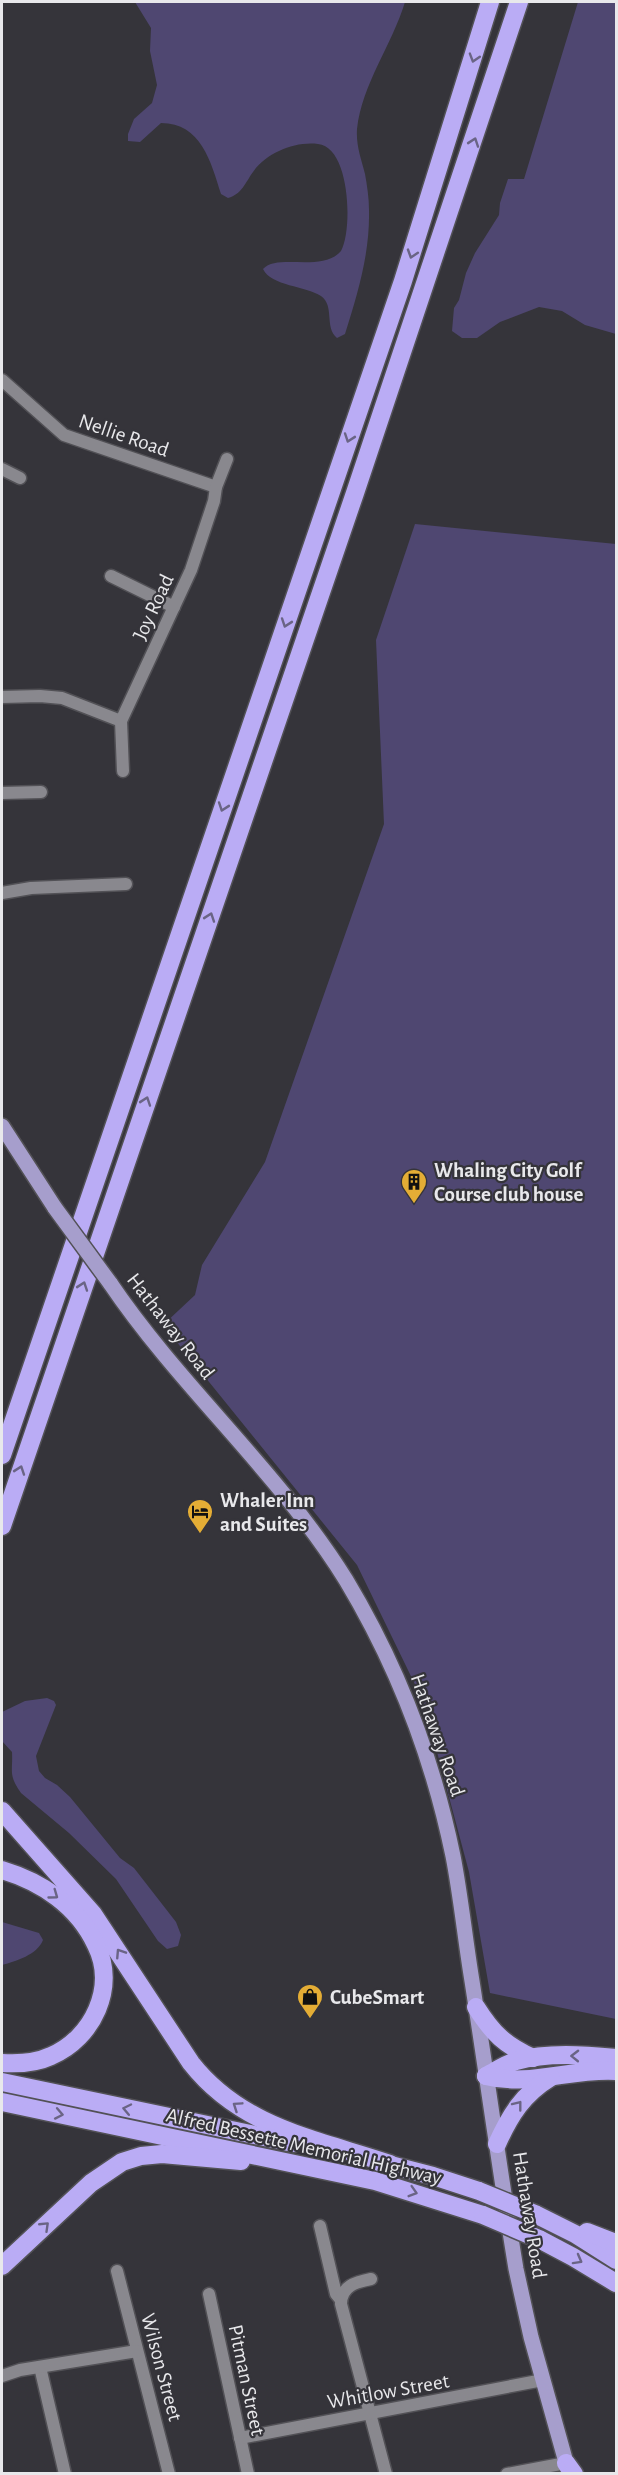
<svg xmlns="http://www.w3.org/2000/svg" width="618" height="2475" font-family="'Alegreya Sans',sans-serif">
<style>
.green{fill:#4f4771}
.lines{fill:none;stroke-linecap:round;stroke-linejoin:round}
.minor-casing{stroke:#525156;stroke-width:15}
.major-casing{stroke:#525156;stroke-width:18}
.highway-casing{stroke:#525156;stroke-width:21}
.minor{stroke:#89888e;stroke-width:12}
.major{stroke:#a69ecc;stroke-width:15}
.highway{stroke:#baacf5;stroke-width:18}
.major-bridge-casing{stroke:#525156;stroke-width:18;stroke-linecap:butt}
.highway-bridge-casing{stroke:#525156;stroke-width:21;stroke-linecap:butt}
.major-bridge{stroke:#a69ecc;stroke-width:15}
.highway-bridge{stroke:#baacf5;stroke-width:18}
.oneway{stroke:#6a6485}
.labels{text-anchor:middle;stroke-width:4.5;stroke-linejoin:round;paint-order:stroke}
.street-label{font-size:21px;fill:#e8e8eb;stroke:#35343a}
.poi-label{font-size:21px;font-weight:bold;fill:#e8e8eb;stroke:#35343a;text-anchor:start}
</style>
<rect width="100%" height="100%" fill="#35343a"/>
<g class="green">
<path d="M135,2H405C392,45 362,84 357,129C356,146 361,158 365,174C367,185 369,198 369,210C370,253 358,293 345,334L337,338C324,327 335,306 321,296C306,286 271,286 263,269C278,253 322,273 341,251C353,229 350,147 318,144C295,141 266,153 253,172C245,183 242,194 228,198L221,194C211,162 201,123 161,123L140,142L128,141V134L134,119L152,103L157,85L150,51L151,28Z"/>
<polygon points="578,2 616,2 616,334 585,325 562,311 539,307 500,322 477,338 462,338 452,331 454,308 459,300 466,273 475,253 499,215 500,203 508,179 524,179"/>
<polygon points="415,524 616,544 616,2019 490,1993 469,1872 424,1703 357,1565 163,1325 195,1295 202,1265 265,1162 384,824 376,640"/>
<path d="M47,1698L54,1701L56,1705L36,1756L39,1771L45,1778L57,1785L70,1797L120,1858L134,1868L176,1922L181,1935L178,1946L167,1949L158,1941L116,1879L69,1833L21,1793C8,1774 13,1773 12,1752L2,1741V1712L25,1701Z"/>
<path d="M2,1922L39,1933L43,1940C37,1955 16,1961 2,1965Z"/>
</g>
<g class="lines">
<defs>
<g id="minor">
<polyline points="2,380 64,435 216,487"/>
<polyline points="2,469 20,478"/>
<polyline points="111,576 174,607"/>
<polyline points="2,697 40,696 62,698 121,721"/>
<polyline points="123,771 121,721 191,570 214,501 216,487 227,459"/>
<polyline points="2,793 41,792"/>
<polyline points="2,893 31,888 126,884"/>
<polyline points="320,2226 336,2294 341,2300"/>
<polyline points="117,2271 169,2474"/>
<path d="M371,2279C356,2282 341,2286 341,2304L386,2474"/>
<polyline points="209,2294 248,2474"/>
<polyline points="40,2367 65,2474"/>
<polyline points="2,2376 20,2370 137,2351"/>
<polyline points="240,2438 543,2380"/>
<polyline points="507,2474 566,2463"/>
</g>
<g id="major">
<polyline points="2,1126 55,1208"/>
<path d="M110,1283C181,1388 279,1472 346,1580C397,1665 433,1759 453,1856C461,1897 465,1939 472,1981C487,2077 500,2173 516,2269L531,2337L569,2473"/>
</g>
<g id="highway">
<polyline points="2,1455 403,281 490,2"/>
<polyline points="2,1526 355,493 519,2"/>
<path d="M2,1811L93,1914L191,2063C242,2128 316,2139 390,2164"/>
<path d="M2,1870C42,1882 78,1906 96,1945C117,1987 93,2038 51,2056C36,2063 18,2064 2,2063"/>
<path d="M476,2007C493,2034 505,2045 533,2058"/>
<path d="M486,2076C496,2071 505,2064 516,2061C547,2052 585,2055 616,2058"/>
<path d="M486,2076C529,2087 572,2068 616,2071"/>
<polyline points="2,2082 293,2143"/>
<polyline points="2,2102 375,2181 483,2215"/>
<path d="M497,2144C510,2115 523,2094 551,2077"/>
<polyline points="379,2162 433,2176 479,2191"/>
<polyline points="535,2214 575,2234 616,2260"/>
<polyline points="587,2232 616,2243"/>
<polyline points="539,2239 573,2257 616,2283"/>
<polyline points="2,2266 91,2183 122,2162 141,2156 162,2154 241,2161"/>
<polyline points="566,2463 574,2474"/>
</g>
</defs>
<use href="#minor" class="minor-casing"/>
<use href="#major" class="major-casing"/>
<use href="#highway" class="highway-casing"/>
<use href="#minor" class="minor"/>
<use href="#major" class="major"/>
<use href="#highway" class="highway"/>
<defs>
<polyline id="major-bridge" points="55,1208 110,1283"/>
<g id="highway-bridge">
<polyline points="479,2191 535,2214"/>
<polyline points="483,2215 539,2239"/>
</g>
</defs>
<use href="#major-bridge" class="major-bridge-casing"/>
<use href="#highway-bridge" class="highway-bridge-casing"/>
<use href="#major-bridge" class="major-bridge"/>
<use href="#highway-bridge" class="highway-bridge"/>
</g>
<defs><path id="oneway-chevron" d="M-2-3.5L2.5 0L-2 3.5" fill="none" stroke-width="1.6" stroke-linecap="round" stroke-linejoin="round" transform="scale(1.5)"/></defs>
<g class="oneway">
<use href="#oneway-chevron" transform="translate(474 58) rotate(107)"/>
<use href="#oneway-chevron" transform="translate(474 142) rotate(-71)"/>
<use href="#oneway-chevron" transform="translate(412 254) rotate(108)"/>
<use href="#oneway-chevron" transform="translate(349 438) rotate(109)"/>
<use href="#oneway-chevron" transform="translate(286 623) rotate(109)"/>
<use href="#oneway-chevron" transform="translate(223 807) rotate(109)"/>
<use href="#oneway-chevron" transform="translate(210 917) rotate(-71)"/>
<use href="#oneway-chevron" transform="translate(146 1101) rotate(-71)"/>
<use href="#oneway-chevron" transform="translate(83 1286) rotate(-71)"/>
<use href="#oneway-chevron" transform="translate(20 1470) rotate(-71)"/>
<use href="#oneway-chevron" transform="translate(54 1895) rotate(36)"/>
<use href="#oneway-chevron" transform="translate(120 1953) rotate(-123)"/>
<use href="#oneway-chevron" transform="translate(575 2056) rotate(-179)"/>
<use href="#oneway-chevron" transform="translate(518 2105) rotate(-52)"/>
<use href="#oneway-chevron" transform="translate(237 2106) rotate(-146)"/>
<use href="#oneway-chevron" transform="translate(127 2109) rotate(-168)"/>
<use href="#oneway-chevron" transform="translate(59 2114) rotate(11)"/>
<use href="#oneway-chevron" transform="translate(413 2192) rotate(17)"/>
<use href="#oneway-chevron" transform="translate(45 2226) rotate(-44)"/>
<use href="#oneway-chevron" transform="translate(578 2260) rotate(29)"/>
</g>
<defs>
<symbol id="building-pin" viewBox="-11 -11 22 30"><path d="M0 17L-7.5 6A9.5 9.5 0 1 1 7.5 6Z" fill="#e4ad35" stroke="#35343a"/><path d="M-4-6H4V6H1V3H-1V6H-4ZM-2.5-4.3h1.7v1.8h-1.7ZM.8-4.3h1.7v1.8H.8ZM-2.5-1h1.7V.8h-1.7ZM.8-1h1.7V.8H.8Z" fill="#111"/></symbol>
<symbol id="hotel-pin" viewBox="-11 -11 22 30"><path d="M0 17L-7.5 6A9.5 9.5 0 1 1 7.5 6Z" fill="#e4ad35" stroke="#35343a"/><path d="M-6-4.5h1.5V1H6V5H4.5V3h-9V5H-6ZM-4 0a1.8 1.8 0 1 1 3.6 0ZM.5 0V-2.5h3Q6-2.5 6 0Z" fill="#111"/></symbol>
<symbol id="shop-pin" viewBox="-11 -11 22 30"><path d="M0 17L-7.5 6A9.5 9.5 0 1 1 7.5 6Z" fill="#e4ad35" stroke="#35343a"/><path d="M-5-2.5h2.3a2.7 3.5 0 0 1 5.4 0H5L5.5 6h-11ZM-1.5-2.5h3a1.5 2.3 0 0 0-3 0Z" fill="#111"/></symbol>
</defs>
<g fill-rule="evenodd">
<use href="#building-pin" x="399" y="1167" width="30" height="40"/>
<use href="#hotel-pin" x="185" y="1497" width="30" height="40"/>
<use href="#shop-pin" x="295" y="1982" width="30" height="40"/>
</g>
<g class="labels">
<g class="street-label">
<text transform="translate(124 435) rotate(19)" y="7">Nellie Road</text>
<text transform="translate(153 607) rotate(-65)" y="7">Joy Road</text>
<text transform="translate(171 1326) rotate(52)" y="7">Hathaway Road</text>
<text transform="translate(438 1735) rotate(71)" y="7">Hathaway Road</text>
<text transform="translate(304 2146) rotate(13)" y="7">Alfred Bessette Memorial Highway</text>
<text transform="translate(530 2215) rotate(81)" y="7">Hathaway Road</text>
<text transform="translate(162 2367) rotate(75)" y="7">Wilson Street</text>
<text transform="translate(247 2380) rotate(78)" y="7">Pitman Street</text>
<text transform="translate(388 2391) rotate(-10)" y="7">Whitlow Street</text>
</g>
<g class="poi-label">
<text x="434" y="1177">Whaling City Golf<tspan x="434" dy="24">Course club house</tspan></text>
<text x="220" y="1507">Whaler Inn<tspan x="220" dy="24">and Suites</tspan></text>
<text x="330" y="2004">CubeSmart</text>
</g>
</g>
<rect width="618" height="2475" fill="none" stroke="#e8e8eb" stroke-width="6"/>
</svg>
